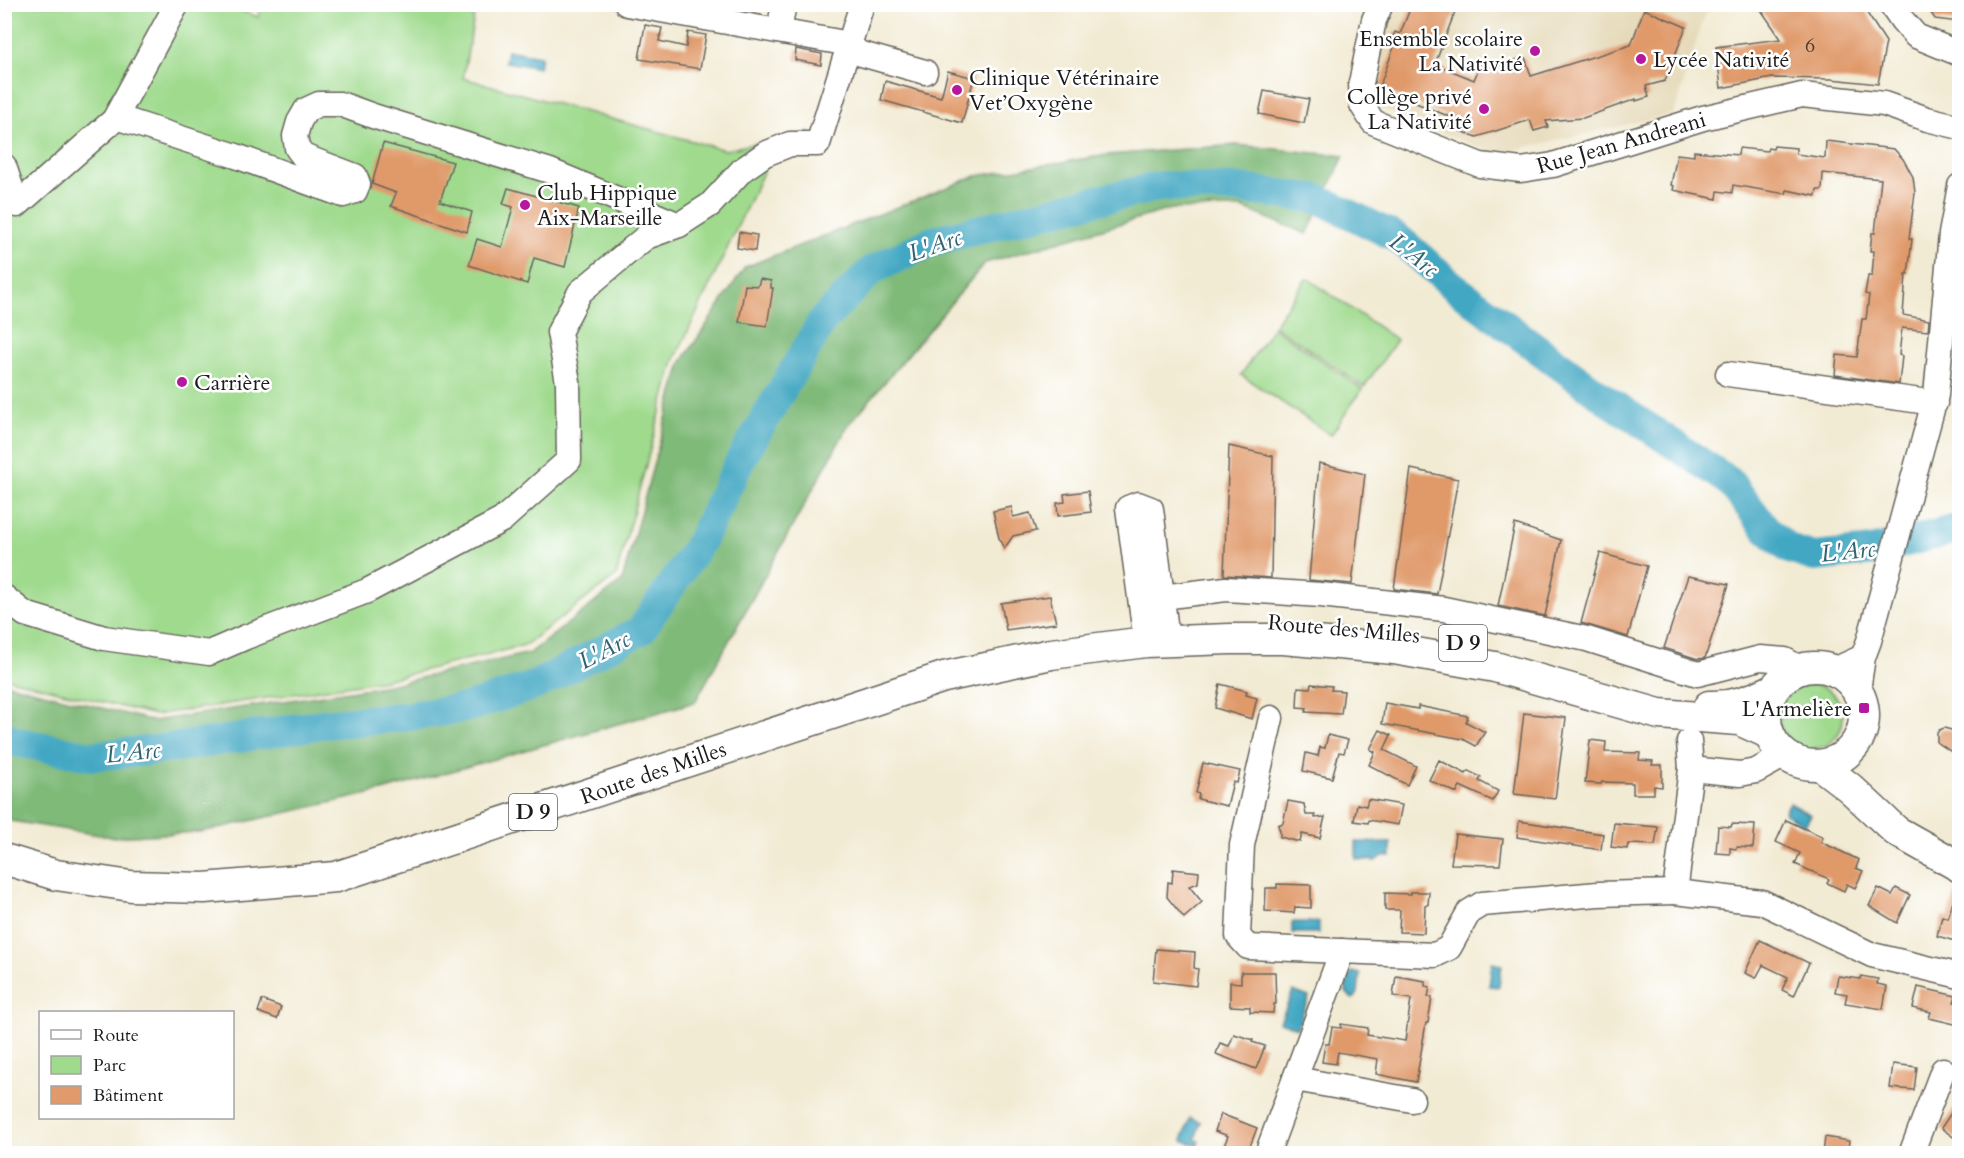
<svg xmlns="http://www.w3.org/2000/svg" width="1964" height="1158" font-family="Cardo,serif">
<style>
.built{fill:#e6daba}
.green{fill:#9fda8d;stroke:#5e7b54;stroke-width:1.5}
.forest{fill:#7fba78;stroke:#4e6b4a;stroke-width:1.5}
.water{fill:#43a7c3;stroke:#306270;stroke-width:1.5}
.lines{fill:none;stroke-linecap:round;stroke-linejoin:round}
.river{stroke:#43a7c3;stroke-width:30}
.building{fill:#e09a6b}
.minor-casing{stroke:#67645c;stroke-width:27}
.major-casing{stroke:#67645c;stroke-width:33}
.minor{stroke:#fff;stroke-width:24}
.major{stroke:#fff;stroke-width:30}
.poi-dot{fill:#b5179e;stroke:#fff;stroke-width:2}
.labels{text-anchor:middle;stroke-width:5;stroke-linejoin:round;paint-order:stroke}
.number-label{font-size:20px;fill:#4d3c30}
.shield{fill:#fff;stroke:#606060;stroke-width:1.5}
.shield-label{font-size:21px;font-weight:bold;fill:#1c1c1c}
.poi-label{font-size:22px;fill:#1c1c1c;stroke:#fff;text-anchor:start}
.street-label{font-size:22px;fill:#1c1c1c;stroke:#fff}
.water-label{font-size:24px;font-style:italic;fill:#306270;stroke:#fff}
</style>
<rect width="100%" height="100%" fill="#fff"/>
<filter id="ink" filterUnits="userSpaceOnUse"><feTurbulence type="fractalNoise" baseFrequency=".0167" numOctaves="2"/><feDisplacementMap in="SourceGraphic" scale="12" xChannelSelector="R" yChannelSelector="G"/><feConvolveMatrix kernelMatrix="1 2 1 2 8 2 1 2 1" color-interpolation-filters="sRGB"/></filter>
<filter id="wash" filterUnits="userSpaceOnUse"><feTurbulence type="fractalNoise" baseFrequency=".008" numOctaves="4" result="noise"/><feDisplacementMap in="SourceGraphic" scale="24" xChannelSelector="R" yChannelSelector="G"/><feGaussianBlur stdDeviation="1.35" result="paint"/><feColorMatrix in="noise" values="0 0 0 0 0 0 0 0 0 0 0 0 0 0 0 0 0 1.4 0 .05"/><feComposite in="paint" operator="in"/></filter>
<g filter="url(#wash)">
<rect width="100%" height="100%" fill="#f2ebd4"/>
<polygon class="built" points="1389,5 1708,5 1674,114 1495,154 1373,105 1369,84"/>
<g class="green">
<polygon points="223,4 258,17 262,5 446,5 474,17 463,78 725,150 810,132 809,155 768,162 674,361 616,576 525,645 385,680 155,715 5,678 5,5"/>
<polygon points="1307,278 1397,340 1364,387 1274,325"/>
<polygon points="1273,327 1362,389 1331,435 1241,375"/>
<circle cx="1811" cy="717" r="32"/>
</g>
<polygon class="forest" points="1237,145 1344,156 1307,234 1242,208 1171,209 985,263 848,426 695,702 382,791 201,832 112,837 5,820 4,683 153,721 389,685 530,653 622,581 681,363 745,267 976,176 1107,155"/>
<g class="water">
<polygon points="507,50 541,56 539,68 505,62"/>
<polygon points="1790,803 1811,815 1805,825 1785,814 1786,808"/>
<polygon points="1356,842 1391,843 1391,856 1383,856 1376,861 1356,859"/>
<rect x="1292" y="922" width="27" height="11"/>
<polygon points="1492,963 1502,965 1499,987 1489,986"/>
<polygon points="1352,972 1360,974 1358,993 1355,998 1352,999 1346,992 1346,983"/>
<polygon points="1293,991 1309,997 1297,1028 1280,1022"/>
<polygon points="1190,1118 1201,1122 1195,1139 1199,1141 1198,1146 1182,1140"/>
</g>
<g class="lines">
<polyline class="river" points="4,735 12,741 91,756 156,750 239,738 322,724 403,717 465,708 536,685 641,630 700,543 740,461 823,320 872,270 932,241 1093,201 1163,186 1241,189 1319,199 1398,238 1458,290 1604,398 1729,481 1767,530 1789,549 1814,557 1872,551 1960,528"/>
</g>
<g id="blocks">
<g class="building">
<polygon points="1412,4 1458,4 1435,64 1474,80 1482,60 1497,66 1525,57 1531,76 1631,45 1644,9 1686,27 1665,81 1646,86 1649,97 1636,101 1636,99 1583,118 1546,121 1548,127 1534,131 1530,120 1477,137 1449,127 1453,118 1379,88 1394,47 1389,45 1395,32 1400,34"/>
<polygon points="1757,4 1861,4 1886,42 1878,84 1831,79 1772,78 1721,88 1716,47 1781,39"/>
<polygon points="1925,4 1959,4 1959,22 1935,19"/>
<polygon points="645,25 662,28 659,41 686,47 688,32 706,35 700,69 639,59"/>
<polygon points="796,49 822,54 821,65 795,60"/>
<polygon points="948,71 974,78 962,123 881,100 885,81 941,97"/>
<polygon points="1264,91 1309,99 1304,123 1259,114"/>
<polygon points="1826,141 1894,149 1903,159 1913,177 1915,193 1909,239 1912,239 1908,274 1906,274 1903,315 1929,320 1928,331 1902,328 1899,355 1902,356 1899,384 1835,375 1837,355 1857,357 1862,319 1866,319 1869,295 1865,294 1868,276 1872,276 1874,251 1870,251 1872,233 1875,233 1881,179 1823,173 1822,190 1817,190 1816,196 1787,190 1786,194 1733,185 1732,193 1718,191 1717,199 1673,190 1674,186 1671,185 1677,154 1694,156 1694,151 1738,155 1739,148 1767,151 1768,148 1773,149 1774,146 1796,148 1796,154 1825,158"/>
<polygon points="383,143 453,162 440,201 472,212 467,232 391,206 396,193 372,184"/>
<polygon points="508,188 579,208 565,267 534,258 527,284 469,265 477,239 502,247 513,207 503,204"/>
<polygon points="739,232 757,235 755,251 737,248"/>
<polygon points="760,279 771,281 771,288 773,288 767,326 739,322 745,285 758,286"/>
<polygon points="1229,446 1273,456 1271,578 1224,575"/>
<polygon points="1319,463 1365,474 1352,584 1309,580"/>
<polygon points="1411,469 1458,479 1437,594 1394,589"/>
<polygon points="1088,491 1091,512 1058,516 1057,503 1065,502 1064,494"/>
<polygon points="1012,507 1013,517 1030,513 1036,531 1013,536 1004,549 999,538 993,511"/>
<polygon points="1515,524 1561,540 1545,616 1498,606"/>
<polygon points="1600,553 1647,566 1628,637 1581,623"/>
<polygon points="1688,576 1729,584 1705,658 1698,659 1664,648"/>
<polygon points="1050,596 1056,623 1006,630 1001,603"/>
<polygon points="1220,684 1247,691 1246,695 1257,698 1252,719 1215,708"/>
<polygon points="1311,684 1332,686 1331,690 1344,691 1341,714 1306,712 1307,708 1297,707 1298,687 1310,688"/>
<polygon points="1385,703 1418,709 1418,706 1468,716 1466,722 1485,732 1476,746 1463,739 1382,724"/>
<polygon points="1524,713 1566,718 1555,799 1514,794"/>
<polygon points="1944,728 1959,732 1959,757 1937,742 1937,733 1939,730"/>
<polygon points="1380,730 1391,735 1384,750 1416,766 1407,785 1369,765 1375,752 1370,749"/>
<polygon points="1328,735 1348,740 1344,753 1339,752 1332,778 1303,771 1306,753 1318,756 1320,747 1325,748"/>
<polygon points="1590,740 1606,742 1605,752 1640,753 1639,760 1653,761 1652,765 1662,765 1662,787 1654,786 1654,794 1633,794 1633,783 1602,782 1601,784 1585,783"/>
<polygon points="1439,760 1466,774 1468,771 1481,777 1479,781 1498,791 1493,801 1460,786 1457,793 1429,780"/>
<polygon points="1203,763 1240,771 1237,783 1233,782 1227,806 1198,799 1199,794 1196,793"/>
<polygon points="1368,799 1402,805 1398,825 1369,820 1368,823 1354,821 1357,804 1366,806"/>
<polygon points="1288,801 1304,804 1306,815 1315,815 1315,818 1325,817 1320,838 1302,834 1300,842 1280,837 1280,831 1278,825 1283,823"/>
<polygon points="1786,820 1823,837 1821,842 1859,860 1856,868 1863,871 1855,888 1847,884 1844,891 1827,883 1829,879 1795,864 1800,853 1776,842"/>
<polygon points="1519,821 1603,834 1601,850 1517,837"/>
<polygon points="1614,823 1658,827 1655,845 1628,844 1627,849 1611,847"/>
<polygon points="1732,824 1755,825 1753,848 1737,847 1736,849 1730,848 1730,854 1716,853 1718,826 1731,827"/>
<polygon points="1455,834 1503,839 1500,865 1451,864"/>
<polygon points="1173,869 1199,872 1198,883 1189,886 1202,902 1184,918 1167,897 1168,882 1172,883"/>
<polygon points="1277,884 1311,885 1311,908 1295,907 1294,913 1265,911 1266,888 1277,888"/>
<polygon points="1878,888 1892,895 1896,888 1910,895 1897,923 1869,906"/>
<polygon points="1956,891 1959,891 1959,942 1937,936 1942,916 1948,918"/>
<polygon points="1411,892 1429,892 1428,905 1425,905 1424,933 1399,932 1400,910 1385,910 1385,893 1411,894"/>
<polygon points="1760,940 1809,963 1794,996 1782,990 1788,977 1763,965 1756,978 1745,973"/>
<polygon points="1156,949 1195,952 1194,968 1198,969 1196,986 1153,981"/>
<polygon points="1241,972 1275,972 1276,1004 1274,1004 1273,1013 1250,1012 1250,1007 1230,1006 1230,982 1241,983"/>
<polygon points="1396,976 1425,981 1425,986 1430,987 1428,997 1432,997 1428,1023 1426,1023 1416,1082 1376,1074 1378,1059 1338,1052 1336,1064 1322,1062 1325,1044 1329,1044 1332,1027 1341,1028 1341,1024 1368,1028 1367,1035 1405,1041 1411,999 1393,996"/>
<polygon points="1838,976 1860,979 1861,976 1878,979 1877,984 1887,986 1883,1009 1845,1003 1847,994 1835,992"/>
<polygon points="1918,987 1956,996 1954,1002 1959,1003 1959,1025 1929,1018 1931,1012 1913,1008"/>
<polygon points="262,1000 281,1007 277,1019 258,1012"/>
<polygon points="1234,1034 1253,1040 1252,1042 1265,1046 1256,1069 1216,1054 1220,1043 1229,1046"/>
<polygon points="1893,1064 1917,1067 1914,1090 1890,1088"/>
<polygon points="1959,1101 1959,1141 1941,1128"/>
<polygon points="1221,1114 1257,1128 1247,1154 1229,1154 1222,1151 1228,1136 1215,1131"/>
<polygon points="1825,1137 1849,1141 1847,1154 1823,1154"/>
</g>
</g>
</g>
<g filter="url(#ink)">
<use href="#blocks" fill-opacity="0" stroke="#67645c" stroke-width="1.5"/>
<g class="lines">
<defs>
<g id="minor">
<polyline points="627,4 850,44 858,53 925,72"/>
<polyline points="1381,4 1374,20 1361,83 1362,105 1373,122 1480,165 1521,170 1553,165 1703,118 1802,95 1884,104 1927,119 1960,127"/>
<polyline points="1891,4 1902,20 1916,36 1960,54"/>
<polyline points="779,31 784,4"/>
<polyline points="116,117 236,156 343,195 355,191 358,184 355,176 303,156 297,148 295,136 299,122 306,110 319,104 340,104 373,116 550,171 679,225 710,205 742,170 765,154 790,144 818,144 862,4"/>
<polyline points="4,166 17,205 114,120 177,4"/>
<polyline points="1728,374 1935,403"/>
<polyline points="4,597 25,614 104,638 209,653 246,637 367,591 502,520 569,460 568,382 559,332 580,292 646,237 679,225"/>
<polyline points="1162,597 1167,641"/>
<polyline points="1146,642 1128,508 1138,504 1151,509 1162,597 1226,589 1321,595 1444,609 1587,639 1698,674 1760,658 1785,660 1799,668"/>
<polyline points="1834,670 1863,657"/>
<polyline points="1858,690 1863,657 1869,641 1936,395 1951,234 1960,186"/>
<polyline points="1271,718 1242,845 1238,936 1248,947 1435,955 1449,948 1469,912 1482,904 1598,894 1675,892"/>
<polyline points="1689,741 1691,769"/>
<polyline points="1785,755 1756,771 1740,774 1691,769 1675,892 1762,902 1872,955 1960,976"/>
<polyline points="1295,1079 1412,1100"/>
<polyline points="1267,1154 1342,951"/>
<polyline points="1911,1154 1943,1070"/>
</g>
<g id="major">
<circle cx="1815" cy="716" r="49"/>
<path d="M1709,706C1732,707 1751,700 1772,690"/>
<polyline points="1820,765 1850,788 1896,831 1960,867"/>
<polyline points="4,859 56,875 131,886 204,888 336,877 944,677 1051,654 1146,642 1230,639 1283,639 1394,649 1495,667 1659,714 1739,720 1768,733"/>
</g>
</defs>
<use href="#minor" class="minor-casing"/>
<use href="#major" class="major-casing"/>
<use href="#minor" class="minor"/>
<use href="#major" class="major"/>
</g>
</g>
<g class="poi-dot">
<circle cx="1535" cy="51" r="6"/>
<circle cx="1641" cy="59" r="6"/>
<circle cx="957" cy="90" r="6"/>
<circle cx="1484" cy="109" r="6"/>
<circle cx="525" cy="205" r="6"/>
<circle cx="182" cy="382" r="6"/>
<rect x="1858" y="702" width="12" height="12" rx="3"/>
</g>
<g class="labels">
<g class="number-label">
<text x="1810" y="52">6</text>
</g>
<g class="shield">
<rect x="1439" y="625" width="48" height="36" rx="4.5"/>
<rect x="509" y="794" width="48" height="36" rx="4.5"/>
</g>
<g class="shield-label">
<text x="1463" y="650">D 9</text>
<text x="533" y="819">D 9</text>
</g>
<g class="poi-label">
<text x="1523" y="46" text-anchor="end">Ensemble scolaire<tspan x="1523" dy="25">La Nativité</tspan></text>
<text x="1653" y="67">Lycée Nativité</text>
<text x="969" y="85">Clinique Vétérinaire<tspan x="969" dy="25">Vet’Oxygène</tspan></text>
<text x="1472" y="104" text-anchor="end">Collège privé<tspan x="1472" dy="25">La Nativité</tspan></text>
<text x="537" y="200">Club Hippique<tspan x="537" dy="25">Aix-Marseille</tspan></text>
<text x="194" y="390">Carrière</text>
<text x="1852" y="716" text-anchor="end">L'Armelière</text>
</g>
<g class="street-label">
<text transform="translate(1621 142) rotate(-16)" y="8">Rue Jean Andreani</text>
<text transform="translate(1344 628) rotate(5)" y="8">Route des Milles</text>
<text transform="translate(653 772) rotate(-19)" y="8">Route des Milles</text>
</g>
<g class="water-label">
<text transform="translate(935 245) rotate(-19)" y="8">L'Arc</text>
<text transform="translate(1414 255) rotate(38)" y="8">L'Arc</text>
<text transform="translate(1848 551) rotate(-6)" y="8">L'Arc</text>
<text transform="translate(604 650) rotate(-28)" y="8">L'Arc</text>
<text transform="translate(133 752) rotate(-6)" y="8">L'Arc</text>
</g>
</g>
<rect width="1964" height="1158" fill="none" stroke="#fff" stroke-width="24"/>
<rect x="39" y="1011" width="195" height="108" fill="#ffffff" stroke="#a4a4a4" stroke-width="1.5"/>
<rect x="51" y="1030" width="30" height="9" fill="#ffffff" stroke="#a4a4a4" stroke-width="1.5"/>
<text x="93" y="1041" font-size="18" fill="#1c1c1c">Route</text>
<rect x="51" y="1056" width="30" height="18" fill="#9fda8d" stroke="#a4a4a4" stroke-width="1.5"/>
<text x="93" y="1071" font-size="18" fill="#1c1c1c">Parc</text>
<rect x="51" y="1086" width="30" height="18" fill="#e09a6b" stroke="#a4a4a4" stroke-width="1.5"/>
<text x="93" y="1101" font-size="18" fill="#1c1c1c">Bâtiment</text>
</svg>
